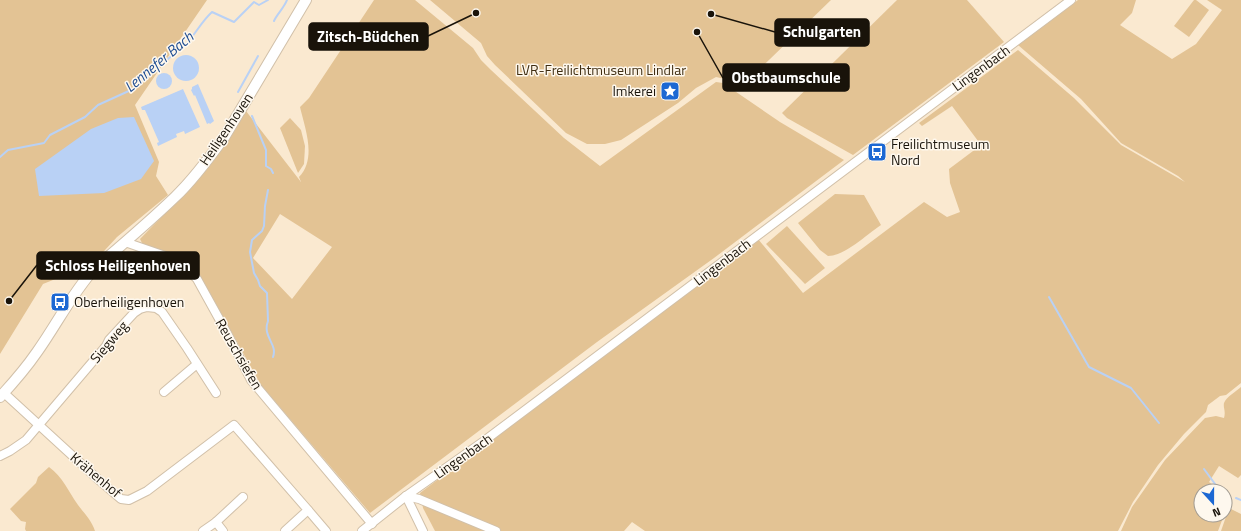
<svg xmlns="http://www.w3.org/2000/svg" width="1241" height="531" font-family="'Titillium Web',sans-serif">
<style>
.green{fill:#e3c394;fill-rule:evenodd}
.water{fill:#b9d1f5}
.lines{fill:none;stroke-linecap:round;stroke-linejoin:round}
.stream{stroke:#b9d1f5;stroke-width:2}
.minor-casing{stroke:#d1c0a9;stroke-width:10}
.major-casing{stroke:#d1c0a9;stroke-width:12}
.minor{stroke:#fff;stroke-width:8}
.major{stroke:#fff;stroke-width:10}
.labels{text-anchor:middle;stroke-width:3;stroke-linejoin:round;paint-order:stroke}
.street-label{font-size:14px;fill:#19130a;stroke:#fef8ee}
.park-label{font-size:14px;fill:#3f2d11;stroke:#fef8ee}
.poi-label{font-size:14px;fill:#19130a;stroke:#fef8ee;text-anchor:start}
.water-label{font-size:15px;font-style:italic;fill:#1f4d92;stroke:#fef8ee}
.leader{fill:none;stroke:#19130a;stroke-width:1.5}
.callout-dot{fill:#19130a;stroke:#fef8ee;stroke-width:1.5}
.callout{fill:#19130a;stroke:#19130a;stroke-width:1.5}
.callout-label{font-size:15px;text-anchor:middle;font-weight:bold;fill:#fff}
</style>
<rect width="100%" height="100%" fill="#fae9d0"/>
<g class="green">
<polygon points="0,0 207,0 135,105 159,162 156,176 168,195 117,237 82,275 63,276 43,284 0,354"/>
<path d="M374,0H415L473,48L481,60L491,70L564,138L600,166L716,82L723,83L780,122L844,160L714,258L597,342L370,513L261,385L203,281L187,264L176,256L146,247L142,243L140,239L178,200L228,139L246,111L301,182L299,177C317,158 305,129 300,107L309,98ZM280,214L332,247L292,299L253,258Z"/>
<polygon points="430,0 831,0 740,88 729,76 725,79 716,77 696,88 678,103 621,140 605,144 587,144 566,133 495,65 487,56 481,43"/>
<polygon points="897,0 967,0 1004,42 853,155 787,118 782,113"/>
<polygon points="1078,0 1136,0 1132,13 1120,25 1172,59 1196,44 1222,10 1207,0 1241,0 1241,383 1226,395 1220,396 1208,405 1206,412 1184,434 1158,465 1133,502 1118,531 645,531 632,522 624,531 500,531 421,498 420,493 758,239 803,293 924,202 947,217 960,212 950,183 949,169 981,145 952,106 922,126 919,123 1018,50 1074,98 1121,145 1185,182 1178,176 1121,143 1081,99 1018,45"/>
<polygon points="1194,0 1196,0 1209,10 1189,37 1174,26"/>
<polygon points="290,118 301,130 305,146 304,164 298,173 280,128"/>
<path d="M835,194L864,195L881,225C866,235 845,256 828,256L820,250L798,223Z"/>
<polygon points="787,226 825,268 805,284 766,244"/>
<path d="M1241,387V475L1238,478L1219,466L1209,482L1221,491H1201V515H1224L1218,531H1121L1132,507L1165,460L1205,418L1216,416L1224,418C1226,411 1223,408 1224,403C1226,397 1237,391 1241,387Z"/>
<path d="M49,467C63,477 68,491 78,505C84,513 92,521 95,531H26L25,529L26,522L21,521L10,509L36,483L38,477Z"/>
<polygon points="422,503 491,531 435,531 423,508"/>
<polygon points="1229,508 1241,514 1241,531 1221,531"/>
</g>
<g class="water">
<circle cx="186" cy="68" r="13"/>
<circle cx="164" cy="81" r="8"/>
<polygon points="198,84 214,121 210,124 209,123 207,124 195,95 194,96 191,90 192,89 192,87"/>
<polygon points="183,89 200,127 185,134 184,131 176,134 177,137 158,146 157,143 159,142 145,110 142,110 141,107"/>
<polygon points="134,117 154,161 141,179 104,193 39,196 35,169 91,129 118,118"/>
</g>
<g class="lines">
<g class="stream">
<path d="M274,21C277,14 284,8 287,0"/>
<polyline points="238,92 258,56"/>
<polyline points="252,116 266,150 266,166 271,169 273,173"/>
<path d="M0,157L8,150L44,143L50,135L85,117L98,105L131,90L187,43C196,33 202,21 212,12L234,22L254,2L259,5L268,0"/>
<path d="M268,190L265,206L264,226L262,231L252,240L250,252L254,273L258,280L260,286L267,293L268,321C262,337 278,344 273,357"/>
<polyline points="1049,297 1089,367 1131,388 1159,423"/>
<polyline points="1204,469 1218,488 1222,491"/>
<polyline points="1225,493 1229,495"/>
<polyline points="1236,498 1241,500"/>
</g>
<defs>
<g id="minor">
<polyline points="125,242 174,259 185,267 197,279 228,335 251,380 372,524"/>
<polyline points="164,392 197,364"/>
<polyline points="4,393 100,481 121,499 129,500 147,491 234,425 308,510 285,531"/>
<polyline points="0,456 10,451 26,440 106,346 109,340 134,313 140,309 147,307 156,308 162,312 187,348 216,393"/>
<polyline points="406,496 419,499 496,531"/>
<polyline points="406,496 423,531"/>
<polyline points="308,510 326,531"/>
<polyline points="216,522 223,531"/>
<polyline points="203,531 216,522 243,497"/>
<polyline points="362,531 406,496 484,441 1071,0"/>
</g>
<path id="major" d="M0,397C13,383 26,368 37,352C57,324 72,293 95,268C122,245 149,222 175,197C194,179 210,157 225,136L306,0"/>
</defs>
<use href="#minor" class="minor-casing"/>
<use href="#major" class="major-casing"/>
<use href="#minor" class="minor"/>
<use href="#major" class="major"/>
</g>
<defs>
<symbol id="sight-square" viewBox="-11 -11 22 22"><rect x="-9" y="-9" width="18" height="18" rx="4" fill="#1c68d3" stroke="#fef8ee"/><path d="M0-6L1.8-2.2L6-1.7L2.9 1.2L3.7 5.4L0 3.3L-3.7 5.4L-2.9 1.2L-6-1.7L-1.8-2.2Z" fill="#fff"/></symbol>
<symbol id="bus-square" viewBox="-11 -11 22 22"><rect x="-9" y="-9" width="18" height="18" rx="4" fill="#1c68d3" stroke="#fef8ee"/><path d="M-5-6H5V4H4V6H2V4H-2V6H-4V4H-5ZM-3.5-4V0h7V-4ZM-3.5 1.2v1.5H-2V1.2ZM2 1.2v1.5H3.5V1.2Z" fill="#fff"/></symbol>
</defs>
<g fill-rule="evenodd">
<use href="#sight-square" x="659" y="80" width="22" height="22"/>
<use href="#bus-square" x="866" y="141" width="22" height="22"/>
<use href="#bus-square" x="49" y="291" width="22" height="22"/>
</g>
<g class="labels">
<g class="street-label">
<text transform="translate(981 68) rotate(-36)" y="5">Lingenbach</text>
<text transform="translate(226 129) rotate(-56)" y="5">Heiligenhoven</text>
<text transform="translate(722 262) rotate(-37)" y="5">Lingenbach</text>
<text transform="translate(109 342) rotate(-50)" y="5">Siegweg</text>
<text transform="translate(239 354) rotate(60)" y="5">Reuschsiefen</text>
<text transform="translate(463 456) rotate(-35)" y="5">Lingenbach</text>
<text transform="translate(96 475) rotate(40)" y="5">Krähenhof</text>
</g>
<g class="park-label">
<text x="601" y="75">LVR-Freilichtmuseum Lindlar</text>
</g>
<g class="poi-label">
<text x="656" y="96" text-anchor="end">Imkerei</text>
<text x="891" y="149">Freilichtmuseum<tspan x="891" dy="16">Nord</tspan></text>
<text x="74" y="307">Oberheiligenhoven</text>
</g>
<g class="water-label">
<text transform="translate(159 62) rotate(-40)" y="5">Lennefer Bach</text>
</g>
</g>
<path class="leader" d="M711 14L775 32M476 13L428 36M697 32L723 78M9 301L37 265"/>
<g class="callout-dot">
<circle cx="711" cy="14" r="4"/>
<circle cx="476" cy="13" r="4"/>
<circle cx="697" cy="32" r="4"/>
<circle cx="9" cy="301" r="4"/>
</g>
<g class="callout">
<rect x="775" y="19" width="94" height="27" rx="4"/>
<rect x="309" y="23" width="119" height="27" rx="4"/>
<rect x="723" y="64" width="126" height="27" rx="4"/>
<rect x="37" y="252" width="162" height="27" rx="4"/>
</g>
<g class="callout-label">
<text x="822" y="37">Schulgarten</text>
<text x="368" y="42">Zitsch-Büdchen</text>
<text x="786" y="83">Obstbaumschule</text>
<text x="118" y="271">Schloss Heiligenhoven</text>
</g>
<g transform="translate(1213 503) rotate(159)"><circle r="19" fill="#fef8ee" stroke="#a29c93"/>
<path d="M0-3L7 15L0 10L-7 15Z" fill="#1c68d3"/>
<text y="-6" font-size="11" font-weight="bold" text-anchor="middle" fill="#19130a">N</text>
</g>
</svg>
